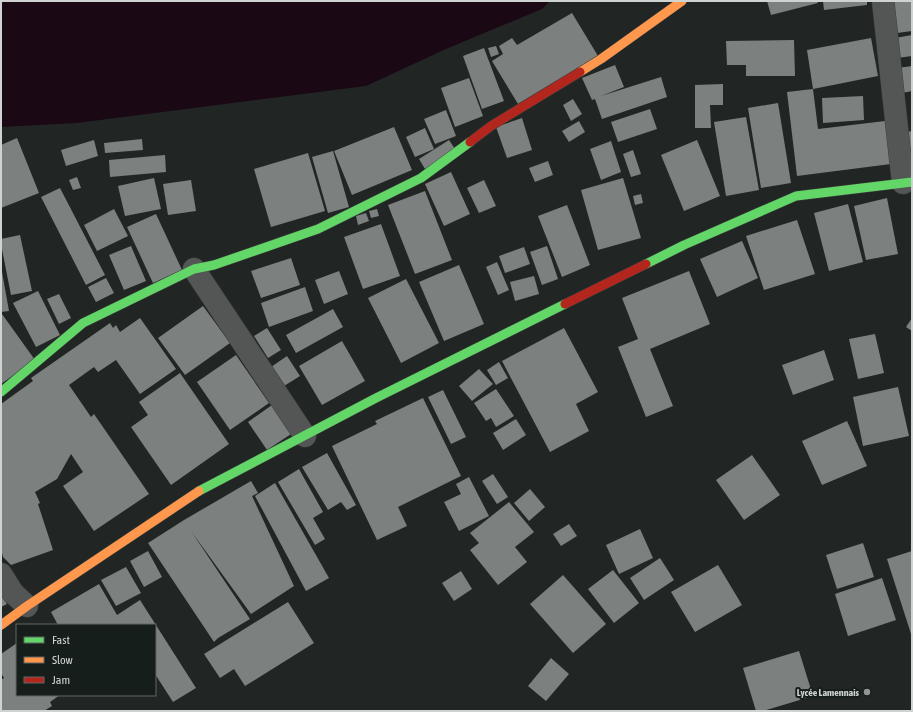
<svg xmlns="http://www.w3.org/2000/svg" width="913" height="712" font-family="'Asap Condensed',sans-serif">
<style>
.water{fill:#1a0915}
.building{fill:#7c817f}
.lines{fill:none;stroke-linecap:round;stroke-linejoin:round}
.street-casing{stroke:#3e4240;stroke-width:23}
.fast-casing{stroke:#3e4240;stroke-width:10}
.slow-casing{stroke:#3e4240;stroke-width:10}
.jam-casing{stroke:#3e4240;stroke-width:10}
.street{stroke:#535655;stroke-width:22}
.fast{stroke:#63d668;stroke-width:9}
.slow{stroke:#ff974d;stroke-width:9}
.jam{stroke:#b3261e;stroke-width:9}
.poi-dot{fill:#929795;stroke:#161e1b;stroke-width:1.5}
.labels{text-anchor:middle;stroke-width:4;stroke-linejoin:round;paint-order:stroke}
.poi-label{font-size:10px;font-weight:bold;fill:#cfd4d2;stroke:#161e1b;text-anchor:end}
</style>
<rect width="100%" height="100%" fill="#212624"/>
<polygon class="water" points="1,1 550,1 542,9 446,49 366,86 77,123 1,127"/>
<g class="building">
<polygon points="767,1 817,1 818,3 771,15"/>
<polygon points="823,1 867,1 867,5 824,10"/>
<polygon points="892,1 912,1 912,31 897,33"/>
<polygon points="572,13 598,56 518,104 492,61 503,54 499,46 512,38 517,45"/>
<polygon points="912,35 912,56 897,58 895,38"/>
<polygon points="871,38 878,76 813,89 807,50"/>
<polygon points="794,40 795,76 746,76 746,65 727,65 726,41"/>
<polygon points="496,46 499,54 491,57 488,48"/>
<polygon points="484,48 504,101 482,109 463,56"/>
<polygon points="615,65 624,87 601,96 661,77 667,97 602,119 595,99 592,100 582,78"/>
<polygon points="912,66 912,91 902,93 898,68"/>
<polygon points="469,78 483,116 455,127 441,88"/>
<polygon points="723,84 723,105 710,105 711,128 695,128 695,85"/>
<polygon points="813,89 818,129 885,121 891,164 797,176 787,92"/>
<polygon points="863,96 864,120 823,123 822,98"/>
<polygon points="573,99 582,114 571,121 563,105"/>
<polygon points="778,103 791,183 761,188 748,108"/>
<polygon points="650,109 657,129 618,142 611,122"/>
<polygon points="446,110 456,136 435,144 424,119"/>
<polygon points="746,117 759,190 726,196 714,122"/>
<polygon points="522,118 532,150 507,158 496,127"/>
<polygon points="579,121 585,132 569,142 562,131"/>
<polygon points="394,127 412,170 352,195 334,151"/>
<polygon points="425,128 434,149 415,157 406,137"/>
<polygon points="912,131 912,154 911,154 907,132"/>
<polygon points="17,138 39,193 1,208 1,145"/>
<polygon points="142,139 143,150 105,153 104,143"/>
<polygon points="94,140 98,156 66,166 61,150"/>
<polygon points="449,140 455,149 425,169 419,159"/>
<polygon points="697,140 720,196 684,211 661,155"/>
<polygon points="611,141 621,172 601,180 590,149"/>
<polygon points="633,150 641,174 631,177 623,154"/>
<polygon points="333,151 349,207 328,213 312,157"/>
<polygon points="308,153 325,211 271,227 254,169"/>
<polygon points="165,155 166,172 110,177 109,160"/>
<polygon points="548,161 553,175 535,182 529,168"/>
<polygon points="451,172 470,214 444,226 425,184"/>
<polygon points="77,177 81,188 73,190 69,180"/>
<polygon points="154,178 161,209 125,216 118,186"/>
<polygon points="623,178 641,238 598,250 581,190"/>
<polygon points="191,180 196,211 168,215 163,184"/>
<polygon points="484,180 496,206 479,213 467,188"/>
<polygon points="60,188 105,275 86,285 41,197"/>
<polygon points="425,191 452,260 415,274 388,205"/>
<polygon points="641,194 643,203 635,205 633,196"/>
<polygon points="887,198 898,254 866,260 854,206"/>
<polygon points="848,204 863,262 829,271 814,213"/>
<polygon points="567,205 590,265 562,277 538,216"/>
<polygon points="114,209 128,236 97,251 84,225"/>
<polygon points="377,209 379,216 371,218 369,211"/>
<polygon points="366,213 369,221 358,225 356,216"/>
<polygon points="156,214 182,270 153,283 127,227"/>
<polygon points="797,220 815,274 764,290 746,236"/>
<polygon points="381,224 400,276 363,289 344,237"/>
<polygon points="20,235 32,291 11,295 1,244 1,239"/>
<polygon points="742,241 758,278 717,297 700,259"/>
<polygon points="131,246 146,281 124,290 109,255"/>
<polygon points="547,246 558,279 542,285 530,252"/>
<polygon points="524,247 530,264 505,273 499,256"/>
<polygon points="291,258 300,285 261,298 251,271"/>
<polygon points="497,262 509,290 498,295 486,267"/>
<polygon points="459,265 484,324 444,341 419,282"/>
<polygon points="339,271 348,294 324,304 315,280"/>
<polygon points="689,271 710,324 650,349 673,406 646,417 618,347 638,339 622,298"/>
<polygon points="1,272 2,272 9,311 1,312"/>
<polygon points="534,276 539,294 515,301 510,282"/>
<polygon points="106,278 114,293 96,302 88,287"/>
<polygon points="406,279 439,343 401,363 368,298"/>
<polygon points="305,287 313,311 269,327 261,303"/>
<polygon points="38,291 60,335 36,347 13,303"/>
<polygon points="59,294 71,318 59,324 47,299"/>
<polygon points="203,306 230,343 185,375 158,338"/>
<polygon points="333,309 343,327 296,353 286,335"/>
<polygon points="2,314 35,360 1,384 1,315"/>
<polygon points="140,318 176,369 140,394 116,360 98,372 94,367 69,385 91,417 94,414 149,494 94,531 63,486 83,472 71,454 57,479 35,492 40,503 38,504 53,550 11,565 3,557 1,549 1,404 33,381 31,378 110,323 113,328 116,325 120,332"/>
<polygon points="912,318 912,331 906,327"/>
<polygon points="267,328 281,350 268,358 254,336"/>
<polygon points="564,328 598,392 576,404 589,431 550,452 502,361"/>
<polygon points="875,334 884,373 858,379 849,339"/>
<polygon points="342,341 365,381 322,405 299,366"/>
<polygon points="824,350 834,380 793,395 782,365"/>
<polygon points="236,355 269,403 230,430 197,382"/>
<polygon points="287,356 300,376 284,386 271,367"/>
<polygon points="499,362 508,378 496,385 487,370"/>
<polygon points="479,369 493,384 472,401 459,386"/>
<polygon points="180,373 229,444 171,485 131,427 148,415 139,402"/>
<polygon points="898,387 909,436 863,446 853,397"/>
<polygon points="496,389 514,416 496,427 491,418 486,421 474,403"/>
<polygon points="443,390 466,437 451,444 428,397"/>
<polygon points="423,398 461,476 398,507 407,526 377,540 332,446 377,424 375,421"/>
<polygon points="272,405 291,434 267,450 248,422"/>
<polygon points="516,419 526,435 503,450 493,433"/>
<polygon points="847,421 867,466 822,485 802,441"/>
<polygon points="327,453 356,505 347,510 341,502 328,510 302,467"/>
<polygon points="752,455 780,495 744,520 716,480"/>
<polygon points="299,469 323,512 313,518 325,539 315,545 278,482"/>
<polygon points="493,474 508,497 497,504 482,481"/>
<polygon points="469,477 489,516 459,531 444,502 461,494 456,484"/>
<polygon points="251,481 258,493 252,496 294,586 251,614 191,531 250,619 218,638 214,642 148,543 184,520"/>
<polygon points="275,483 329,578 306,591 255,496"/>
<polygon points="530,489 545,507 529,521 514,503"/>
<polygon points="509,502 534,532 515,547 527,562 498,585 470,550 479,543 470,533"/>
<polygon points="569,524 577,536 561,546 553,534"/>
<polygon points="640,529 653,558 619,574 606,545"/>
<polygon points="863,543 874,577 837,589 826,555"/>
<polygon points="148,551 162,577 144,587 130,561"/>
<polygon points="912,551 912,637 887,559"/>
<polygon points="660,558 674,580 644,600 630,578"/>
<polygon points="718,565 742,605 695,632 671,592"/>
<polygon points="126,567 141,593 116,606 101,580"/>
<polygon points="613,570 639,603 614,623 588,589"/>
<polygon points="461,571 472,589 454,601 442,583"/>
<polygon points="563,575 606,624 573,653 530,604"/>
<polygon points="882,578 896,620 848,636 835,594"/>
<polygon points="99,584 117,615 140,600 196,688 173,702 155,674 155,625 58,625 51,612"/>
<polygon points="1,594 7,604 1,607"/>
<polygon points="288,602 314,643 245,686 234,669 220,678 204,654"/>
<polygon points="17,643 17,695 60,695 50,702 52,706 44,711 1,711 1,680 4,678 1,673 1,654"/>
<polygon points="799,651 813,696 763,711 756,711 743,668"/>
<polygon points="551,658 569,674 546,701 528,686"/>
</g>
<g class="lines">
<defs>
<g id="street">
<polyline points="883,1 903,183"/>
<polyline points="194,269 305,436"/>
<polyline points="1,574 13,593 27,606"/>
</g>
<g id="fast">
<polyline points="646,264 684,245 796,196 912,182"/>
<polyline points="1,392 83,323 194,269 214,265 318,229 421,178 470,142"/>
<polyline points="199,491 376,398 565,304"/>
</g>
<g id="slow">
<polyline points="580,72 601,59 682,1"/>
<polyline points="1,625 27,606 199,491"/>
</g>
<g id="jam">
<polyline points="470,142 491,126 580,72"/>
<polyline points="565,304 646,264"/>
</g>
</defs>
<use href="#street" class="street-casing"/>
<use href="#fast" class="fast-casing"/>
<use href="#slow" class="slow-casing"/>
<use href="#jam" class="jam-casing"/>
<use href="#street" class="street"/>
<use href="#fast" class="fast"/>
<use href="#slow" class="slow"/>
<use href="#jam" class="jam"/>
</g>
<circle class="poi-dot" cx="867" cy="692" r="4"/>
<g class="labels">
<g class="poi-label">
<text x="859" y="696">Lycée Lamennais</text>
</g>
</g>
<rect width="913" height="712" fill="none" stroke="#cfd4d2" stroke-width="4"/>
<rect x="16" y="624" width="140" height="72" fill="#161e1b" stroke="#606764"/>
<rect x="24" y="637" width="20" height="6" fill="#63d668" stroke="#606764"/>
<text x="52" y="644" font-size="12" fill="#cfd4d2">Fast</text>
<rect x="24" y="657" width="20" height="6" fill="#ff974d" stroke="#606764"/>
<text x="52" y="664" font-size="12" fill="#cfd4d2">Slow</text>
<rect x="24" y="677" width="20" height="6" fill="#b3261e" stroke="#606764"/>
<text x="52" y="684" font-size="12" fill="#cfd4d2">Jam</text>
</svg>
